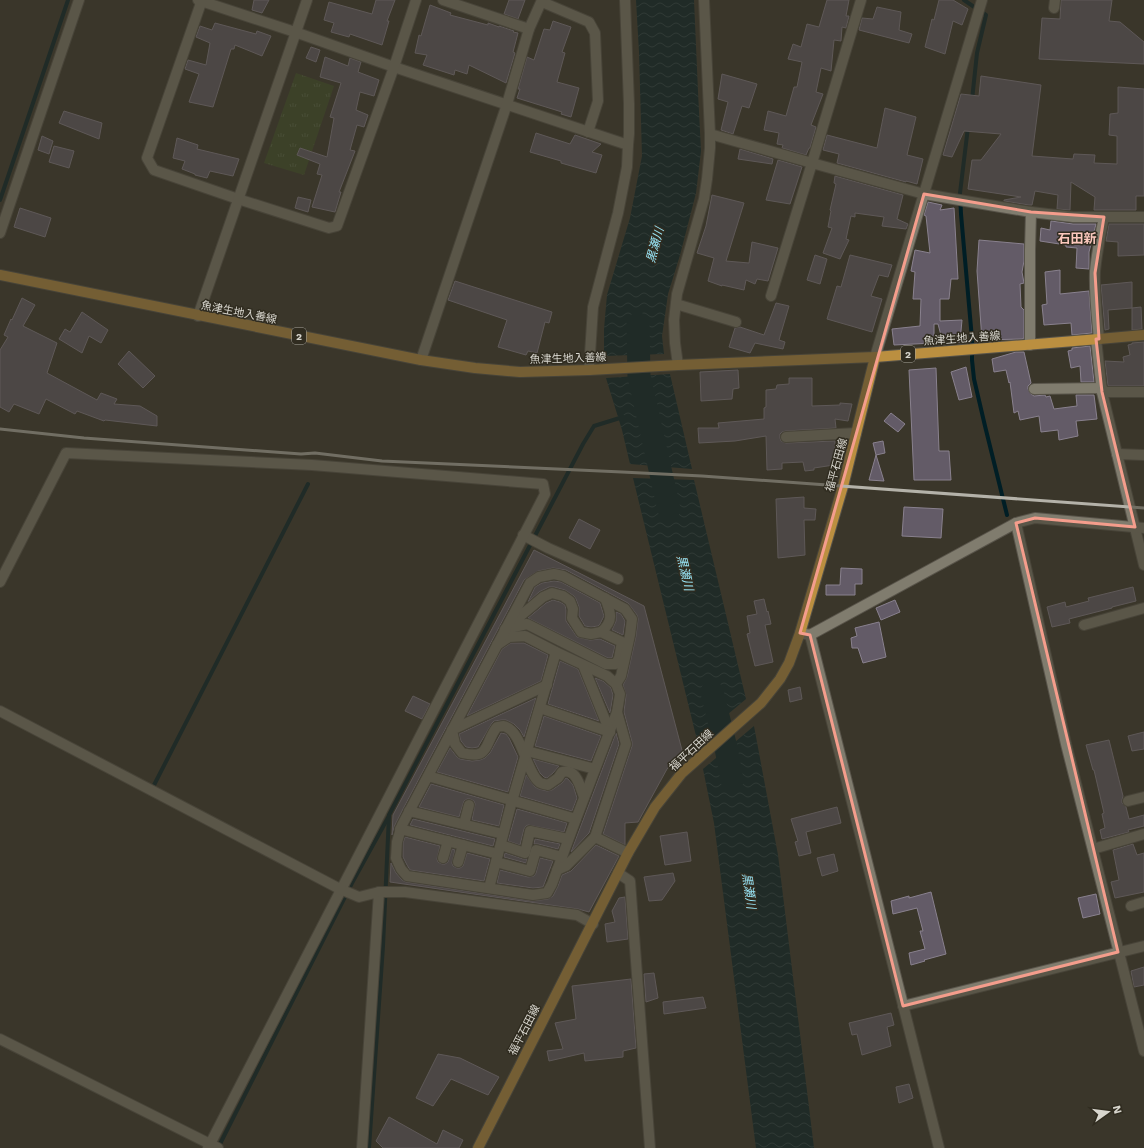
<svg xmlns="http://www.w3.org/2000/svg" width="1144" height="1148" font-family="'Work Sans','Noto Sans JP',sans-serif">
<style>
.grass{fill:url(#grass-tufts)}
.water{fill:url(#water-waves)}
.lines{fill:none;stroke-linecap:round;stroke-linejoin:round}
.stream{stroke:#001e25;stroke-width:4}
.river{stroke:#001e25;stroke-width:23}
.building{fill:#635b67;stroke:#89818e}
.minor-casing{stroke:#58544a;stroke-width:12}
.major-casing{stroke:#58544a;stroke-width:12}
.minor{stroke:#807c6e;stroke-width:10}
.major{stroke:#bb8f40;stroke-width:10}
.rail{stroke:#b4b2a9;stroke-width:3}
.marked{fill:none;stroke:#f49d8c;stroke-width:3;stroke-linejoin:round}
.labels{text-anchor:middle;stroke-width:3;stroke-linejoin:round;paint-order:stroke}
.shield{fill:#302c20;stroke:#a6a39a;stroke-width:1}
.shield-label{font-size:10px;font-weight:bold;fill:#d8d6ce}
.street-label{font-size:11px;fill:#d8d6ce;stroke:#302c20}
.water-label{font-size:12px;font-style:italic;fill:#98e5f7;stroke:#302c20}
.quarter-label{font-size:13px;font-weight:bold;fill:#fbc8bd;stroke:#302c20}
</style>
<defs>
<pattern id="grass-tufts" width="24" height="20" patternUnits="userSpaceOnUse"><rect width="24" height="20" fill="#3f4f27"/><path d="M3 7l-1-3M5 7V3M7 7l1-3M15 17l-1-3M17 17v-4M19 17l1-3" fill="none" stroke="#5a6845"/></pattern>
<pattern id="water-waves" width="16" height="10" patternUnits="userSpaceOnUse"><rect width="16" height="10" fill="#001e25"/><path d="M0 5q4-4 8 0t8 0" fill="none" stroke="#243e43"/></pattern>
</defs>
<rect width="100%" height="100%" fill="#3a362a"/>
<polygon class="grass" points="296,73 334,86 304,175 264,163"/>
<g class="water">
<polygon points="636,0 694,0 698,92 701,151 696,193 680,255 668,294 662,336 664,354 604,356 604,329 607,295 630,218 642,156 639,52"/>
<polygon points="670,374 692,469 630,464 622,430 606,378"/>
<polygon points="633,478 694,480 746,699 697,740"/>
<polygon points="754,726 778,855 814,1148 756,1148 714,823 703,769"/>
</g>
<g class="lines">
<g class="stream">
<polyline points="964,0 986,15 977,53 972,100"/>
<polyline points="968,127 960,193 961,214 972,339 972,360 974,379 985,426 1007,515"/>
<polyline points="0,200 68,0"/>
<polyline points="152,789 308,484"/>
<polyline points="218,1148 352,883 389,816"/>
<polyline points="369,1148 383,946 389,815 583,444 594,426 623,417"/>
</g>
<g class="river">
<polyline points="638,324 639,376 669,509"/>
<polyline points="712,692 726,748 732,780"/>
</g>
</g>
<g class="building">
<polygon points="254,0 269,0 262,13 252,10"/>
<polygon points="376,0 395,0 387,21 389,21 382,45 350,34 349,37 331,32 334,23 324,20 329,2 372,14"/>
<polygon points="509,0 525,0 518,19 504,14"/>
<polygon points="827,0 849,0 846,16 849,16 846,28 842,27 841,41 834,40 831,71 821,68 816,92 823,94 811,125 816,127 810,148 809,148 806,155 782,148 783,145 777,144 779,133 764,130 768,111 786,116 794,87 797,87 802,62 788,59 793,44 801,47 807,24 819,27"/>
<polygon points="939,0 953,0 968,9 962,25 953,21 945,54 925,47 932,19 934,20"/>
<polygon points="1061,0 1112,0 1109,21 1120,22 1144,42 1144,64 1039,59 1042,18 1060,19"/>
<polygon points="430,5 451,13 450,15 488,25 488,23 499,27 499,26 514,31 513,32 518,33 513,52 515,53 506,83 469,65 467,74 455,70 454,75 423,65 427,55 415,53 419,35 421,36"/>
<polygon points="877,7 901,12 899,30 912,34 909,43 859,30 862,18 873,19"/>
<polygon points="553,21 571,27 562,52 565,53 557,82 579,88 571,117 561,114 562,112 517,98 520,89 518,89 527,57 534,60 544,29 550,30"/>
<polygon points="215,23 256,34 257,31 271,36 262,56 235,45 234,49 231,49 213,107 189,102 199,74 185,69 188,60 206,65 210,43 196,37 200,26 212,30"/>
<polygon points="311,47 320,50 316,62 306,58"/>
<polygon points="325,57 348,66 350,58 361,62 358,72 379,80 374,96 360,92 356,110 368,115 364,127 357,125 350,150 355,151 339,192 341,192 335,212 312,207 322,175 317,174 320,164 297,155 300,148 327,157 334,118 330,117 341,83 320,77"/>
<polygon points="722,74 757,84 749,108 742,106 733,134 721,130 728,102 718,99"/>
<polygon points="981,76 1041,85 1032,156 1073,159 1074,154 1095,155 1094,163 1117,164 1117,136 1109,135 1110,114 1118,113 1118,87 1144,89 1144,196 1136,196 1136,210 1094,210 1095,197 1071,182 1070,210 1057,209 1058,195 1035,191 1032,205 1029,205 1004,201 1004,200 1021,197 968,189 972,160 981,160 1001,134 964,131 952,157 943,155 961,94 979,96"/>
<polygon points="885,108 916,117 907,155 923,159 917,184 906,181 906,182 837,163 839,154 823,150 827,135 877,148"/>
<polygon points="64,111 102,123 99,139 59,123"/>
<polygon points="536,133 570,144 575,135 601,144 592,152 602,155 596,173 561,163 561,161 530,152"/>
<polygon points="42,136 53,141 49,154 38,150"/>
<polygon points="177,138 198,145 197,149 239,159 233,176 210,171 207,178 195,175 195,174 182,169 185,161 173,158"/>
<polygon points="54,146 74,151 69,168 49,162"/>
<polygon points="740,149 773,159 772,164 738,159"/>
<polygon points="778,160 802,167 790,204 766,200"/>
<polygon points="835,176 903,195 897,219 908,224 906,229 882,226 884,217 855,213 855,217 851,216 846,239 849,240 840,259 823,253 832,228 828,227 831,211 830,210 836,184 834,183"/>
<polygon points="712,195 744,203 726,261 749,263 752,242 778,248 768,281 757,279 755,284 746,280 744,290 722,285 722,286 708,281 714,258 697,253 706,226"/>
<polygon points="298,197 311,200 308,212 295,208"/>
<polygon points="928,202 942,205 940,210 954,208 958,279 951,279 949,299 940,299 940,321 962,320 960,342 943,343 938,324 934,324 934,343 894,345 892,329 920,326 921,299 913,299 915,272 911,271 915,250 930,253 926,216 924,215"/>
<polygon points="20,208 51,218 45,237 14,227"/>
<polygon points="1051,221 1073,224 1096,224 1089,252 1089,269 1076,268 1077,248 1066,247 1066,245 1040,241 1041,228 1050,230"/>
<polygon points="1109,224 1144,224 1144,255 1118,256 1118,242 1106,241"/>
<polygon points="979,240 1024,244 1024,261 1022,272 1024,283 1020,284 1021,307 1024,310 1024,338 1022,339 982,340 977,271"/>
<polygon points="815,255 827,259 820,284 807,280"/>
<polygon points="850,255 892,265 888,277 879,275 871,296 882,299 872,332 827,319 837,286 841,287"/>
<polygon points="1060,270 1060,294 1089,291 1092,333 1072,335 1071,323 1044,325 1042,305 1047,304 1045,272"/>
<polygon points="455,281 552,312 549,323 545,322 537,353 528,351 526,355 498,347 507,320 448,300"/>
<polygon points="1132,282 1132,308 1108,310 1109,329 1105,330 1101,285"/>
<polygon points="22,298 35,305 23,326 57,343 47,373 97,400 101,393 117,399 114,404 140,406 157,416 157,426 105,420 104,421 77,411 75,414 46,399 39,414 14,404 9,412 0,407 0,350 8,337 4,335 11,319 12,320"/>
<polygon points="776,303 789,306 779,340 785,342 783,349 755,343 750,353 729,347 735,328 740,327 764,335"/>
<polygon points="1141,307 1142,329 1132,330 1132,308"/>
<polygon points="82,312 108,330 101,343 89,336 82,353 59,339 65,329 70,332"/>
<polygon points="1144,342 1144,386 1108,386 1105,361 1124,362 1123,357 1130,355 1128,345 1132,344 1132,343"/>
<polygon points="1090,346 1094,382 1081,382 1080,366 1071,368 1068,351 1072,350 1072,348"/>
<polygon points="129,351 155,376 143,388 118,364"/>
<polygon points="1016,352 1024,352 1031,383 1028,386 1028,389 1031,394 1034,396 1045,395 1046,397 1050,396 1054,409 1077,406 1076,395 1094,395 1097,419 1076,421 1078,436 1059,440 1058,430 1041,432 1039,416 1020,420 1018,411 1014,413 1010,382 1009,383 1006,370 994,372 992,359"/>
<polygon points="966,367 972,397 959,400 951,372"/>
<polygon points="936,368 939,451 949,451 951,480 914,480 909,370"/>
<polygon points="738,370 739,388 733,389 732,399 701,401 700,372"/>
<polygon points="789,378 812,378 812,406 840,405 840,403 852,404 848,421 835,419 836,428 786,431 782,432 780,434 780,438 781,441 786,443 835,441 834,465 814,468 814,470 805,471 803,462 782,463 782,469 767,470 766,436 735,441 699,443 698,428 719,428 718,423 764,419 764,408 766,407 766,390 776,389 777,385 789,384"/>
<polygon points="891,413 905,424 898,432 884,421"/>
<polygon points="883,441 885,453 876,455 873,443"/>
<polygon points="876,455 884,481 869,480"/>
<polygon points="804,497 804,508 816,509 815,520 804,520 805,555 778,558 776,499"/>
<polygon points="904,507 943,509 941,538 902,536"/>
<polygon points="579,519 600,530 590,549 569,538"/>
<polygon points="534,550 644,606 683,754 667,769 638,822 625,823 625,845 603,834 632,746 632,742 624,712 626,695 623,685 627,677 636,636 638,619 637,615 628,603 566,570 553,568 538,571 524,580 403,809 394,827 392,835 393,815"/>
<polygon points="841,568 862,569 862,584 855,584 855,595 826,595 826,585 840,585"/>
<polygon points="554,581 561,582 600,603 604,616 600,624 598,626 591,627 585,626 579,616 579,607 576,599 574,596 565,590 554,587 549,587 539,592 528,602 535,587 542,583"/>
<polygon points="1133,587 1136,601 1112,607 1112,608 1069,619 1070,623 1052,627 1047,607 1065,602 1066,607 1089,601 1088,598"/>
<polygon points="764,599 767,612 768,611 771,624 765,625 773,662 755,666 747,634 750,633 747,616 757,614 754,601"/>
<polygon points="553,600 560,602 565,605 566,610 566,621 577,637 590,640 600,639 615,646 612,658 608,658 528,618 546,603"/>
<polygon points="895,600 900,612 881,620 876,608"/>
<polygon points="616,612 621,614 625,621 623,635 612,630 616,621"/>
<polygon points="879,622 886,657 863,663 858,648 852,648 851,638 857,636 855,628"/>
<polygon points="511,643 524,643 548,655 541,681 467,716 502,649"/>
<polygon points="560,661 578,669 599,721 548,704"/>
<polygon points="595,678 603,681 611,688 613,695 610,713"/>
<polygon points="800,687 802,699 790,702 788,690"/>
<polygon points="413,696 430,704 422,719 405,711"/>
<polygon points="536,698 524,737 520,730 514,724 506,720 502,720 494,721 492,723 478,747 472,748 466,747 461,741 459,734"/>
<polygon points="544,716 601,736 591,761 535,746"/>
<polygon points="1144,732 1144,749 1132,751 1128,736"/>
<polygon points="501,733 506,734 509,738 518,757 508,792 437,772 450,748 457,757 460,759 472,761 480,760 485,758 490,753"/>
<polygon points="616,733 619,744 589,833 571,852"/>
<polygon points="1109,740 1123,796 1122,800 1122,803 1126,807 1129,819 1144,815 1144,826 1128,830 1129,832 1102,839 1100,830 1105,828 1102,814 1104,813 1094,770 1093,770 1086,745"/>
<polygon points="533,759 559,766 553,773 547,778 544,777 540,773"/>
<polygon points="526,775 535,787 539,789 547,791 552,790 562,783 566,778 568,779 573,785 577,798 572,811 520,796"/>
<polygon points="431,784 504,805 499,826 472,820 475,804 474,801 470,799 467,799 464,801 459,817 419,807"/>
<polygon points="837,807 841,823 806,832 811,853 799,856 795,842 798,841 791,819"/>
<polygon points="517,809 567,823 564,832 528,825 526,826 524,829 520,845 508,841"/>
<polygon points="413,819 495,839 493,846 410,825"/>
<polygon points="687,832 691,861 665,865 660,836"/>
<polygon points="405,837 440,846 437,859 438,862 442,864 445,864 448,862 452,849 455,850 452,863 453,866 457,868 460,868 463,866 467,853 490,859 484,881 410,870 407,865 403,857 403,843"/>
<polygon points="535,839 560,844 558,849 538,844 534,844"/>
<polygon points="1133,844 1137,855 1144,853 1144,892 1115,898 1111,882 1119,880 1113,850"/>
<polygon points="596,845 619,856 589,912 578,909 390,882 391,863 396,873 402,880 406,882 532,901 548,899 553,896 558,886 562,875 571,871"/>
<polygon points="505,853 523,859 527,859 526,863 504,857"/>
<polygon points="834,854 838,871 822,876 817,858"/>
<polygon points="540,858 553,861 543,887 533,888 497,883 500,870 528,877 534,876 536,873"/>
<polygon points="673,873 675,881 662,900 649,901 644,877"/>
<polygon points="931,892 946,954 924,960 925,961 911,965 909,953 925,949 920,931 923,931 917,908 893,914 891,901 909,896 909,898"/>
<polygon points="1096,894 1100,914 1083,918 1078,898"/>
<polygon points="625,897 628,939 607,942 605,924 615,922 612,911 619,898"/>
<polygon points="1144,967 1144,985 1134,987 1131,971"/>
<polygon points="654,973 658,998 646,1002 644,974"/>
<polygon points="631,979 636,1048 623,1051 623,1057 585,1061 584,1053 549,1061 547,1051 563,1049 555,1023 576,1019 572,986"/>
<polygon points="703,997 706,1008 664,1014 663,1002"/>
<polygon points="891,1013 894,1025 887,1027 891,1046 862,1055 857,1034 852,1035 849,1023"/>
<polygon points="438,1054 460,1058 499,1077 488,1095 451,1079 433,1106 416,1098"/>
<polygon points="909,1084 913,1098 899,1103 896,1087"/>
<polygon points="389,1117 437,1144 443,1130 463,1140 459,1148 383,1148 376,1141"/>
</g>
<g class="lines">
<defs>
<g id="minor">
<polyline points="198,0 295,32 394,67 628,145 627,167 618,213 593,307 589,370"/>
<polyline points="202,0 147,158 154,170 238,199 329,228 337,226 394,67 416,0"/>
<polyline points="443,0 529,29"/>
<polyline points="625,0 629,104 629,134 628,145"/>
<polyline points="704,0 710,134"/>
<polyline points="542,2 589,22 595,33 598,101 588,132"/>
<polyline points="1054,8 1055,0"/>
<polyline points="0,233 79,0"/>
<polyline points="771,296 812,163 924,194 1031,212 1073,217 1144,217"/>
<polyline points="676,304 736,322"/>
<polyline points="198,316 307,0"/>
<polyline points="1096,339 1102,392 1144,565"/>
<path d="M1099,339C1097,317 1094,294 1095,271C1097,253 1100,235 1104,217"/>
<polyline points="1030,345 1030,250 1031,212"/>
<polyline points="875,357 982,0"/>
<polyline points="421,360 507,104 529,29 542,0"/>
<polyline points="678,365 675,343 674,320 677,294 704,199 707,179 710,148 710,134 812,163 861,0"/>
<polyline points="1034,389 1102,388"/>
<polyline points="1102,392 1144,392"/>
<polyline points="786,437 856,433"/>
<polyline points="1117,454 1144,455"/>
<polyline points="1016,523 1066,744 1144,1051"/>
<polyline points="523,535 548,548 618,579"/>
<polyline points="0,582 66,453 312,465 543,484 545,494 208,1148"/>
<polygon points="552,593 563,596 570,601 573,609 572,618 581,632 591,634 601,632 622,642 619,658 616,664 606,664 527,624 505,629 543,597"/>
<polyline points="1084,625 1144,608"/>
<path d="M601,632C614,621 611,613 605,598"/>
<polyline points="800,633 810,635 939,1148"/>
<polyline points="810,635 1016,523 1035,518 1144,528"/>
<polyline points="497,645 509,637 525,636 556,652 607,676 616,684 620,694 617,712 576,819"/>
<polyline points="583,665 610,732"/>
<path d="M547,685L452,730L455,744L462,753C491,760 484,743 497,727C499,727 501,726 503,726C522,729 525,770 539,782C541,784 545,784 548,785L558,778L562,772C564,772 566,771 569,772C578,774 581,790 584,797"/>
<polyline points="540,708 610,732"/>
<polyline points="0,711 340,889 359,897 379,892 362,1148"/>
<polyline points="617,712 626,744 595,837 628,853"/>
<polyline points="527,751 595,769"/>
<polyline points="428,776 576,819 552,884 547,893 533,895 407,876 401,869 396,858 397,842 402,825 530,583 539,577 554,574 563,576 625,609 632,619 630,635 621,676 616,684"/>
<polyline points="1128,801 1144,797"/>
<polyline points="409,811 503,834"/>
<polyline points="464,824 469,805"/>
<polyline points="400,829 498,854"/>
<polyline points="501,845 525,853 530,831 568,839"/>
<polyline points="1093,849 1144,834"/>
<polyline points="443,858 448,841"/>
<polyline points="458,862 463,845"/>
<polyline points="496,862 530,871 536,850 562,857"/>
<polyline points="557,870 566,866 595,837"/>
<polyline points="618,873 630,881 650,1148"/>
<polyline points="489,888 512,801 556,652"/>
<polyline points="379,892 405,892 577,915 593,924"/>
<polyline points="1131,906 1144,902"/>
<polyline points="903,1006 1144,946"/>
<polyline points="0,1039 218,1148"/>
</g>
<g id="major">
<polyline points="0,275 421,360 475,368 520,372 589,370 678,365 875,357 1099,339 1144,335"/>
<polyline points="478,1148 628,853 655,807 682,773 761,703 780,679 789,663 800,633 843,486 875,357"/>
</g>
</defs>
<use href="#minor" class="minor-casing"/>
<use href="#major" class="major-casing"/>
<use href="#minor" class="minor"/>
<use href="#major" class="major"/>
<polyline class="rail" points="0,429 84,438 301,454 315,453 382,461 622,472 702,476 1144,508"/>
</g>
<path d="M0 0H1144V1148H0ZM924,194L1031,212L1104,217L1095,273L1099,339H1096L1102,392L1135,527L1035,518L1016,523L1118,952L903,1006L810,635L800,633Z" fill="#3a362a" fill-opacity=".55" fill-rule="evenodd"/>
<path class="marked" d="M924,194L1031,212L1104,217L1095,273L1099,339H1096L1102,392L1135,527L1035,518L1016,523L1118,952L903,1006L810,635L800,633Z"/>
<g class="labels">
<g class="shield">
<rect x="292" y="328" width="14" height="16" rx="3"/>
<rect x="901" y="346" width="14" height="16" rx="3"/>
</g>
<g class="shield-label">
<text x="299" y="340">2</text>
<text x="908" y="358">2</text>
</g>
<g class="street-label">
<text transform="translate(239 312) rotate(11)" y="4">魚津生地入善線</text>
<text transform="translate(962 338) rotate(-4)" y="4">魚津生地入善線</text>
<text transform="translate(568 358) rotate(-2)" y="4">魚津生地入善線</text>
<text transform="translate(836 465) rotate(-75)" y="4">福平石田線</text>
<text transform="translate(691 750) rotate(-43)" y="4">福平石田線</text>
<text transform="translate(524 1030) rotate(-63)" y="4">福平石田線</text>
</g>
<g class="water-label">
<text transform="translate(655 245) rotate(-75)" y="4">黒瀬川</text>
<text transform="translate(685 573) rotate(77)" y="4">黒瀬川</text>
<text transform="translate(749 891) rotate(82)" y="4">黒瀬川</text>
</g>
<g class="quarter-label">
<text x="1077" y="243">石田新</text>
</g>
</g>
<g transform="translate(1108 1112) rotate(76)" stroke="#302c20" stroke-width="3" paint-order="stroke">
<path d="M0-3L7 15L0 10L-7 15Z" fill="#d8d6ce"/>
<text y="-6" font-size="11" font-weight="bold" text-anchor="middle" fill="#d8d6ce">N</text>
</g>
</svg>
